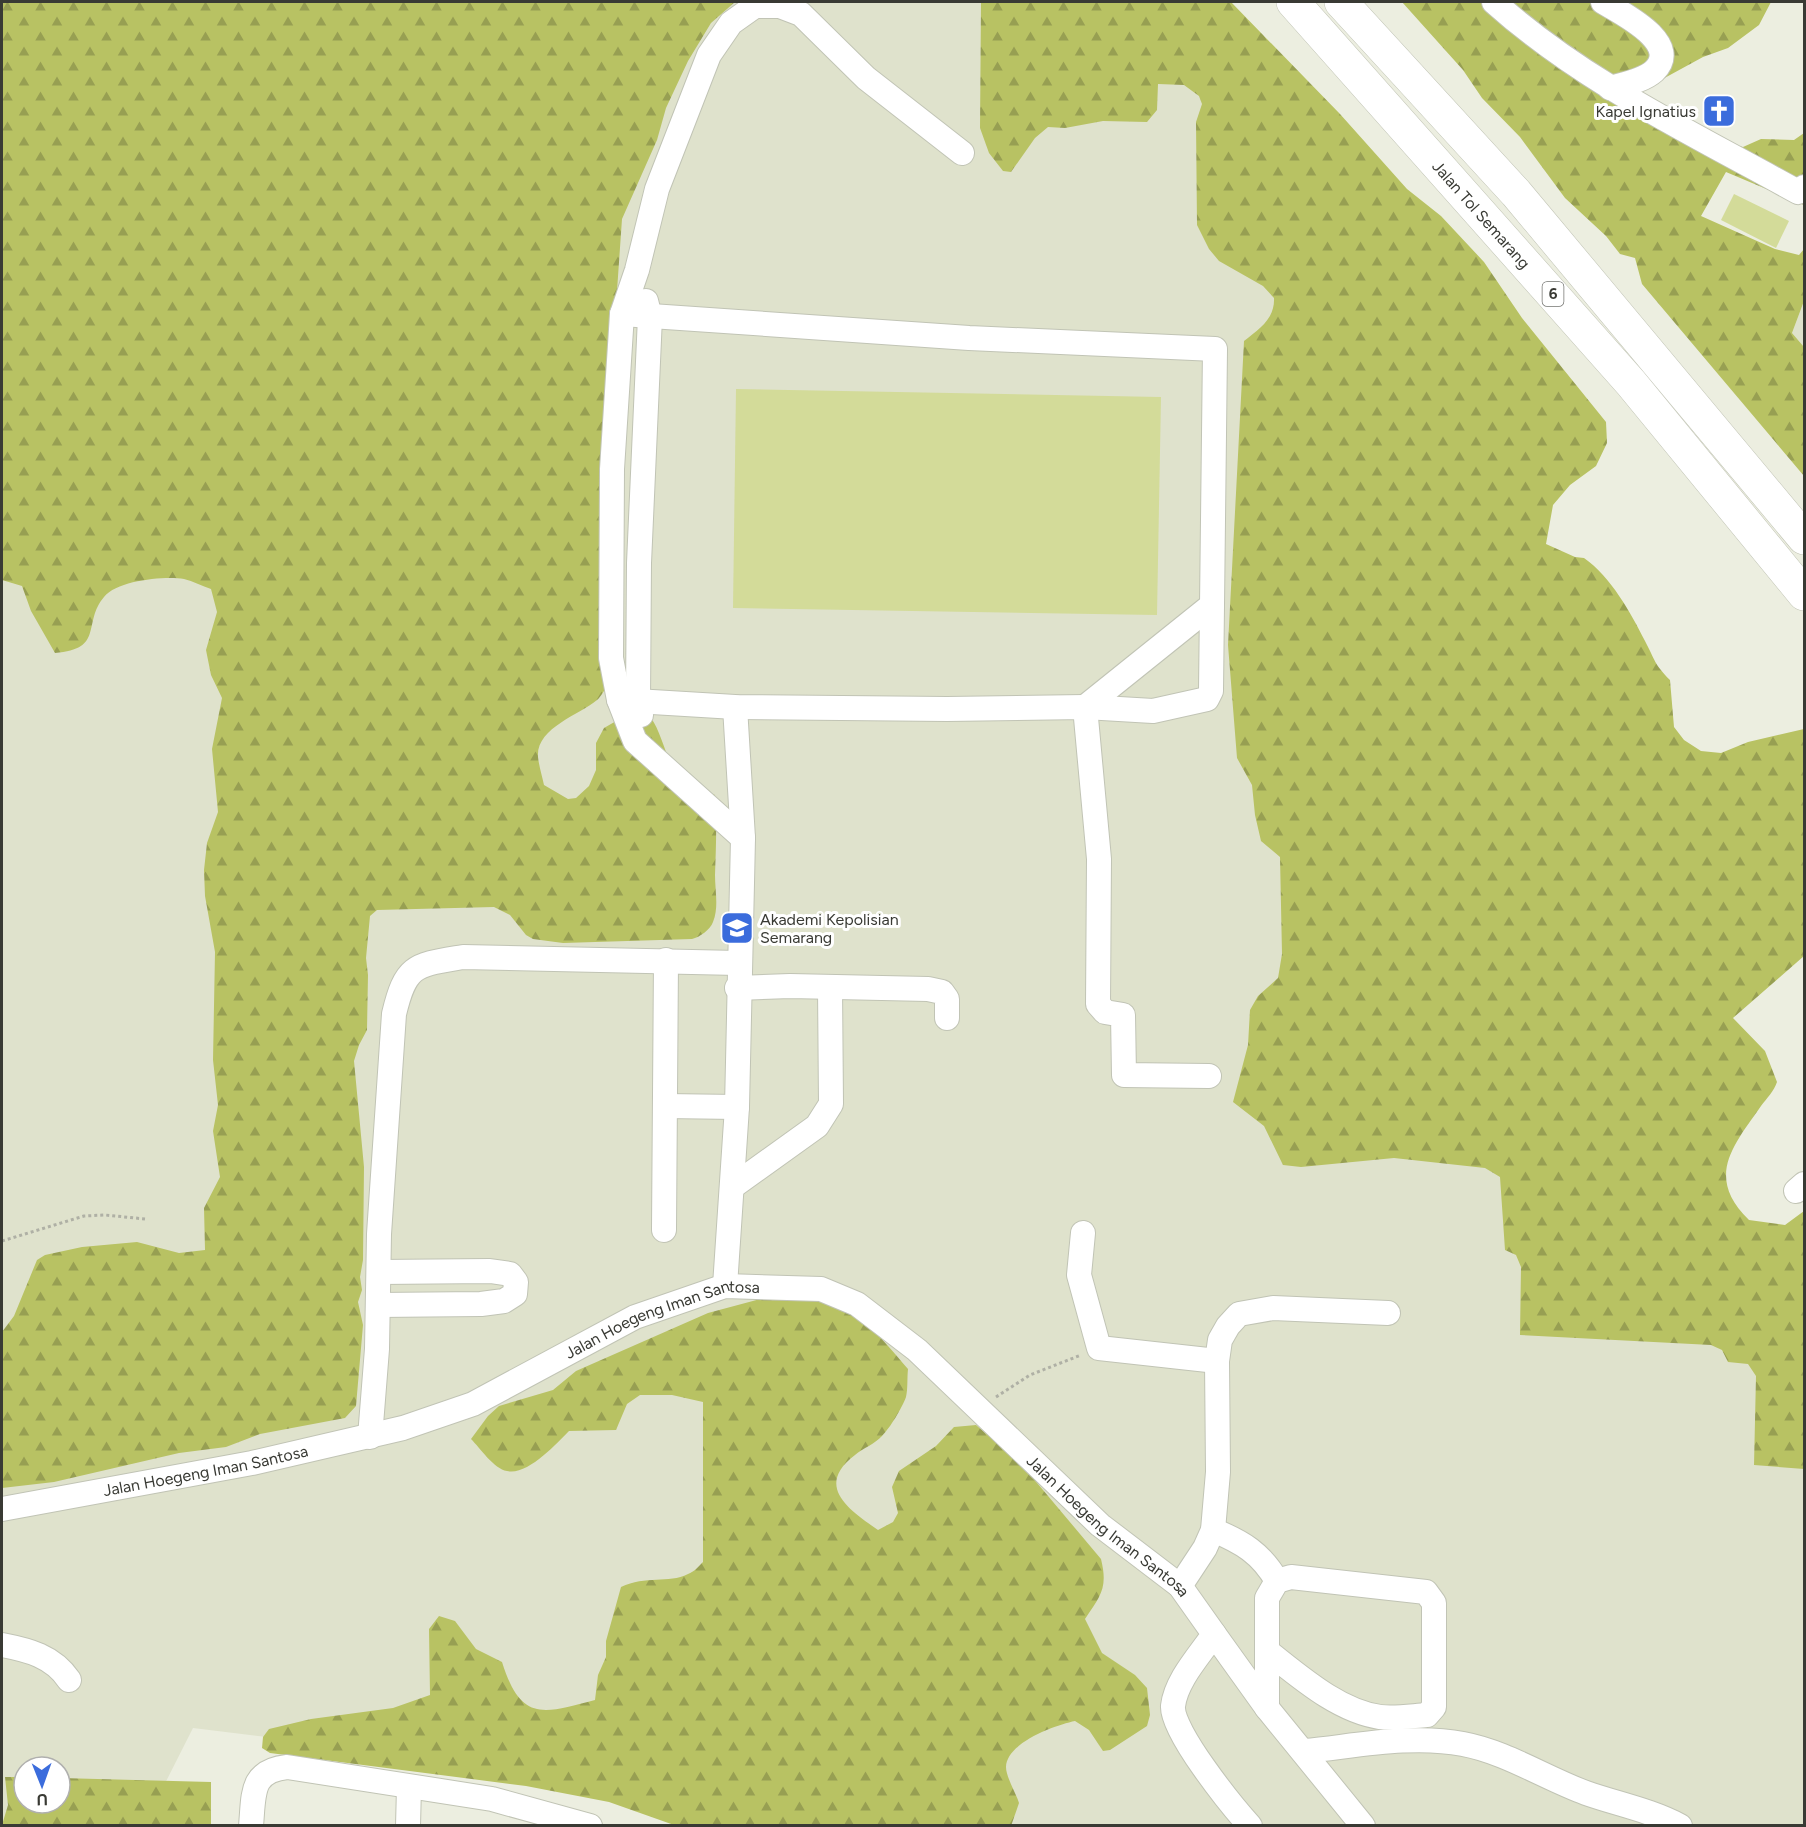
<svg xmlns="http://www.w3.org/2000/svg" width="1806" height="1827" font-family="Figtree,sans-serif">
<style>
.built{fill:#dfe2cc;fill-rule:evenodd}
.forest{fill:url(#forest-firs)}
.garden{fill:#d3db99}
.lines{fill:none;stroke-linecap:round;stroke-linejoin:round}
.minor-casing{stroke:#c1c4b5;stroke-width:26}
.highway-casing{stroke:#c1c4b5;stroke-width:34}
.path{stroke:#afb0a5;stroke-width:3;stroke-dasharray:3 3;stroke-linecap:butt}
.minor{stroke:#fff;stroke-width:24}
.highway{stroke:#fff;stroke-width:33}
.labels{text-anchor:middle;stroke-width:6;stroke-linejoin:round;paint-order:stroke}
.shield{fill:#fff;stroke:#747571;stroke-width:1.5}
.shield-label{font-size:15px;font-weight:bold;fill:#393a34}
.poi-label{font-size:16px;fill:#393a34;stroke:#fff;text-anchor:end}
.street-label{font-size:16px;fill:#393a34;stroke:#fff}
</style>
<defs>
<pattern id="forest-firs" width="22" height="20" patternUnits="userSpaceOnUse" patternTransform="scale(1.5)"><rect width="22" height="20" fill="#b8c263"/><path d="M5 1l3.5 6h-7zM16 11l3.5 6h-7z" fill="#979f52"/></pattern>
</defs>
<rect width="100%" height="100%" fill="#eceee0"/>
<g class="built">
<path d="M2,2H1216L1367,416L1804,1382V1825H705L618,1780L193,1728L144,1825L2,1826ZM24,1767H60V1803H24Z"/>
<polygon points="1804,301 1804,347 1792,333"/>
</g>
<g class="forest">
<path d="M2,2H735L711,23L688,61L666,108L657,140L622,219L617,291L618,345L608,685C604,690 601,697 597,700C579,715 536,728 538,757C539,766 542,776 544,785L568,799L576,798L589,786L596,770V743L604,728L630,713L651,718C663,734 668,771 684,781C693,787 705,790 715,795C717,822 716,848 715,875C715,891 719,907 713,922C710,930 700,937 692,939L563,943L533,939L526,935L510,915L494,907L377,910L370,916L366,958L368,975L367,1030L359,1045L354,1061L364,1167L363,1260L360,1277L362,1290L358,1302L363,1325L356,1406L345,1418L260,1434L226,1447L179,1453L54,1482L2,1488V1332L14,1316L37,1260L45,1255L82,1247L137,1242L179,1253L205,1250L204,1208L220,1177L213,1131L218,1105L213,1060L215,952L205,896L204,870L207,843L218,812L212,749L222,698L211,675L206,650L217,612L211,589C202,586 193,581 184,579C165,576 118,580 104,597C82,623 105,649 55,653L31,611L22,586L2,580Z"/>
<path d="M981,2H1231L1340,114L1407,189L1441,216L1484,262L1522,318L1606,422L1607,443L1596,466L1570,485L1553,505L1546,544L1575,557L1584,558C1611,577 1631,613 1645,641C1655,660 1654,664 1670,680L1674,727L1684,740L1701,751L1721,753L1748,742L1804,729V956L1733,1018L1765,1051L1777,1082C1774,1091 1767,1098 1761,1106C1733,1146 1705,1177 1749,1220L1785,1225L1804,1211V1469L1754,1465L1756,1376L1748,1364L1728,1362L1722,1350L1711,1345L1520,1335L1521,1267L1516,1255L1505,1250L1500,1177L1485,1168L1394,1158L1301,1167L1283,1165L1264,1126L1233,1102L1248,1045L1250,1010L1258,996L1278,978L1282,954L1280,857L1261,841L1255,815L1252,785L1237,758L1228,645L1244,341C1259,329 1275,319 1274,298L1263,286L1219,261L1209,249L1197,225L1196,122L1202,104L1199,96L1184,85L1158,84L1157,110L1147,122L1103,121L1065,128L1048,127L1035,138L1011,172L1003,171L989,153L980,128Z"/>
<polygon points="1402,2 1771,2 1759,25 1728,48 1703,57 1637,93 1703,138 1743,147 1761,139 1794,140 1804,133 1804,205 1726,172 1701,216 1775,249 1799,255 1804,249 1804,301 1792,333 1804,347 1804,476 1642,284 1635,258 1620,254 1606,236 1565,198 1520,137 1482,98 1463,70"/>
<path d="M775,1295C786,1295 798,1293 808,1295C851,1301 882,1338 908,1369C907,1378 908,1389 906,1397C902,1408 890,1428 882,1436C875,1444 863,1448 855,1455C814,1486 849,1510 878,1530L893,1522L898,1513L892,1487L899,1471L936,1446L954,1427L976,1425L1022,1465L1101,1559C1108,1588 1101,1595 1085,1619L1102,1653L1135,1675L1147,1688L1150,1715L1147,1726L1110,1750L1103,1751L1089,1730L1075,1721C1056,1725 1007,1742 1006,1767C1006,1777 1016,1793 1019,1803L1011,1826L674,1825L609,1802L526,1786L270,1753L262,1748L263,1737L269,1729L311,1719L393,1708L430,1695L429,1629L439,1616L455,1621L476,1649L502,1662C521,1722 542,1714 595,1700L598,1675L606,1657V1641L621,1587C646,1575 668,1584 688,1574C694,1572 699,1566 703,1562V1402L672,1395H640L627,1404L616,1430L569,1431C556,1444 527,1476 507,1471C494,1469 480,1448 471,1439L488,1416L499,1406L553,1390L576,1371L708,1313Z"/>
<polygon points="5,1777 24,1777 24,1803 60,1803 60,1778 211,1782 211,1825 2,1825 8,1805"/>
</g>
<g class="garden">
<polygon points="1734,194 1789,221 1776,248 1721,220"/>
<polygon points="736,389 1161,397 1157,615 733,608"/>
</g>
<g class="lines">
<defs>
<g id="minor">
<path d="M1494,2C1583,82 1694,134 1798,192L1804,187"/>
<path d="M1603,2C1621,13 1683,43 1654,71C1643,81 1624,84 1610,88"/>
<polyline points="619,700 735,707 947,709 1085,707 1153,711 1207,699 1211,691 1215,349 969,338 622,314"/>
<polyline points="641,715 638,699 639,563 650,317 646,301"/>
<polyline points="743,838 635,741 619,700 611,658 612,469 622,314 637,270 657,189 709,55 731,23 755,6 780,6 801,14 866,78 962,153"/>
<polyline points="737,988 790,986 928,989 942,992 947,999 947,1018"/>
<polyline points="1209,1076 1124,1075 1123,1015 1105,1012 1098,1004 1099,859 1085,707 1212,605"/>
<polyline points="665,1106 737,1107"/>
<polyline points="732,1187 817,1126 831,1104 830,987"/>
<polyline points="1796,1191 1804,1184"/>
<polyline points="664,1230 666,960"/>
<polyline points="1083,1233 1079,1275 1099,1348 1217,1361"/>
<polyline points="725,1286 737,1107 743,838 735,707"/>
<polyline points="378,1305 481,1304 504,1301 515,1294 516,1282 510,1274 490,1271 379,1272"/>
<path d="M370,1437L377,1349L379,1234L394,1014C406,964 415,965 463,957L738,963"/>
<path id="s1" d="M2,1509L252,1463L403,1428L473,1404L635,1317L725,1286L821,1289L857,1304L917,1350L1100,1525L1180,1586L1214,1634C1200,1655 1176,1680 1173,1706C1171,1731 1232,1806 1250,1826"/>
<path d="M1213,1530C1242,1542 1261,1553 1277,1581"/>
<polyline points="1180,1586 1205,1548 1213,1530 1218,1472 1217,1361 1220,1340 1228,1326 1239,1314 1273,1308 1388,1313"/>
<polyline points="1214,1634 1267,1708 1363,1826"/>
<path d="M2,1645C28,1650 53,1656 69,1680"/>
<path d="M1267,1651C1299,1676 1338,1711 1380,1717C1395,1719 1412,1716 1427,1715L1434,1707V1603L1426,1592L1291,1577L1277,1581L1267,1598V1708"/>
<path d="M1305,1751C1356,1746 1412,1734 1463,1744C1506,1752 1545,1778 1586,1793C1617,1804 1650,1810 1680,1826"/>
<path d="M251,1826C254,1794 250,1771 287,1767L492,1799L590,1826"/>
<polyline points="408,1826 409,1787"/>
</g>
<g id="highway">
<path id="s2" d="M1293,2L1631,383L1804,594"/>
<polyline points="1341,2 1516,193 1804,538"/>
</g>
</defs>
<use href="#minor" class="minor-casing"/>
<use href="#highway" class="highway-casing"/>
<g class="path">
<polyline points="2,1241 84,1216 105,1215 145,1219"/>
<polyline points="996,1397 1030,1375 1081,1355"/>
</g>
<use href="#minor" class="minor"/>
<use href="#highway" class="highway"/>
</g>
<defs>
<symbol id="church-square" viewBox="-11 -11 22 22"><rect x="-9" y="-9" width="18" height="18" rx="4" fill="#3b6cdc" stroke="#fff"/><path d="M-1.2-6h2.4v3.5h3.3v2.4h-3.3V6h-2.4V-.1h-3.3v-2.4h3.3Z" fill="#fff"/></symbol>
<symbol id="university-square" viewBox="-11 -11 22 22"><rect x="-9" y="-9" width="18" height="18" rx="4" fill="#3b6cdc" stroke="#fff"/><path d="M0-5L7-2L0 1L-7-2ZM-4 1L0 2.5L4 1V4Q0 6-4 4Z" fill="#fff"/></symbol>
</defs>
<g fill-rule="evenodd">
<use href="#church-square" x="1700" y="92" width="38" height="38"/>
<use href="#university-square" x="718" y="909" width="38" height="38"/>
</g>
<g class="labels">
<rect class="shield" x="1542.5" y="282" width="21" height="24" rx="4.5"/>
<g class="shield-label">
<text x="1553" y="299">6</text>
</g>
<g class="poi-label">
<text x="1696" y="117">Kapel Ignatius</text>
<text x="760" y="925" text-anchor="start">Akademi Kepolisian<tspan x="760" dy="18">Semarang</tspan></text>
</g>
<g class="street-label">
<text dy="6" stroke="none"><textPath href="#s2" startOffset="284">Jalan Tol Semarang</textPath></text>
<text dy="6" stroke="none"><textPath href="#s1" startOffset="693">Jalan Hoegeng Iman Santosa</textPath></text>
<text dy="6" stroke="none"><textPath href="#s1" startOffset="207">Jalan Hoegeng Iman Santosa</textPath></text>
<text dy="6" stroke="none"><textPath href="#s1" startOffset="1233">Jalan Hoegeng Iman Santosa</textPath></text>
</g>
</g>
<rect width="1806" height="1827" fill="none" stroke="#393a34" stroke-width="6"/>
<g transform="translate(42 1785) rotate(179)"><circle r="28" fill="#ffffff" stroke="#b0b0ae" stroke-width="1.5"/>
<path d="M0-4.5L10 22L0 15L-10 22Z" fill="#3b6cdc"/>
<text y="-9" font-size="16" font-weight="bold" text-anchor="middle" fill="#393a34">U</text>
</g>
</svg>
